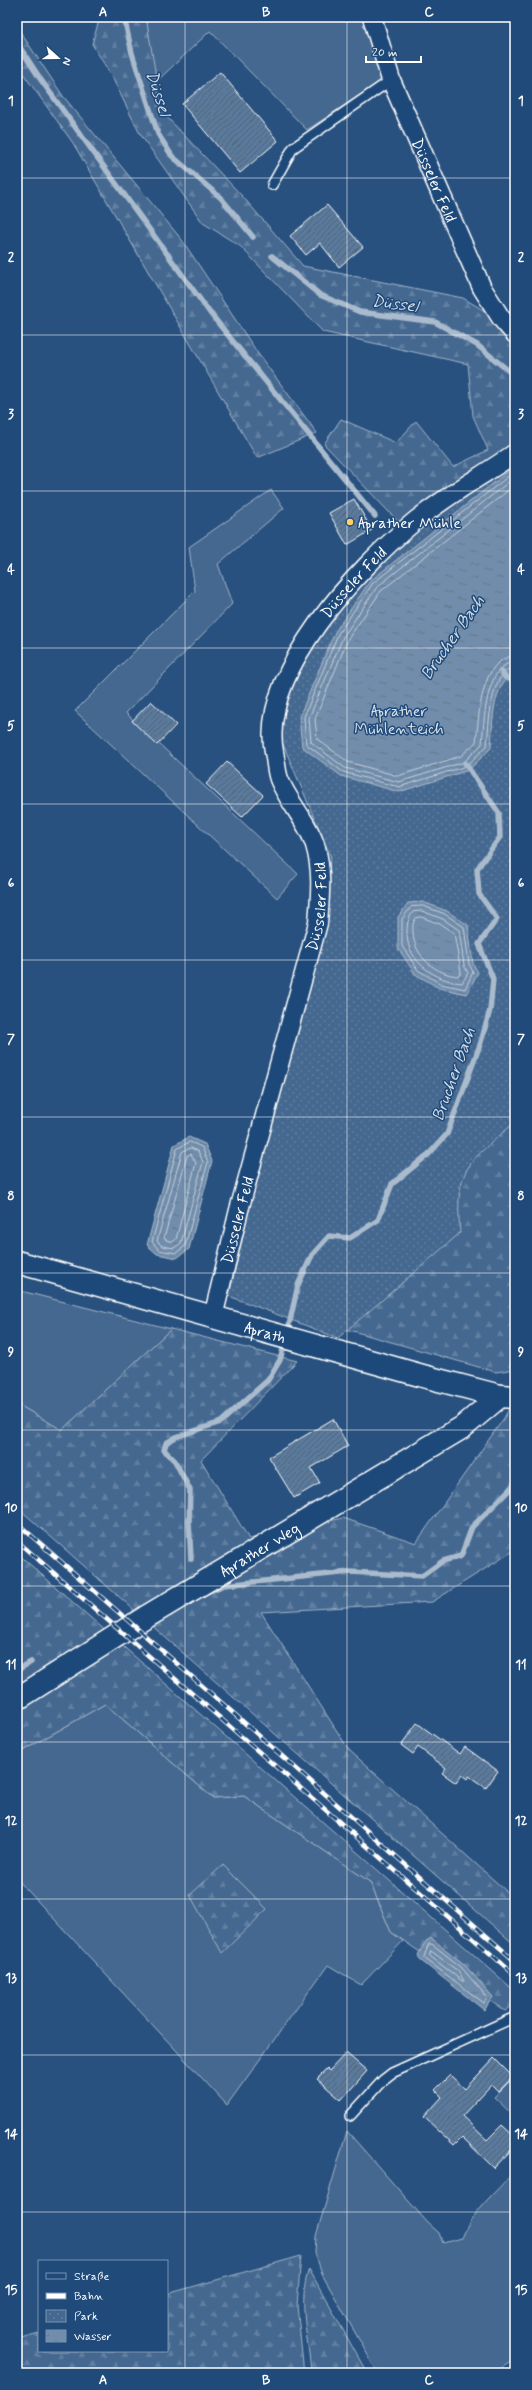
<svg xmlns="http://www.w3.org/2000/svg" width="532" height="2390" font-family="Mynerve,sans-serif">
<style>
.grass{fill:#446890;stroke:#a2b4c8}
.forest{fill:url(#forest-firs);stroke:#a2b4c8}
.park{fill:url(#park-dots);stroke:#a2b4c8}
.water{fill:url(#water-ripples);stroke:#aabbcd}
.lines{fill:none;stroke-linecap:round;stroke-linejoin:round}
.shore{stroke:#c6d1dd;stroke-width:1}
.stream{stroke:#aabbcd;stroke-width:5.5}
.building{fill:url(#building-hatch);stroke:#fff}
.lane-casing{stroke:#fff;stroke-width:12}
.street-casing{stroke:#fff;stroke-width:21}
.secondary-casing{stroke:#fff;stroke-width:25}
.lane{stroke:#1f4a7a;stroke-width:9}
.street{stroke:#1f4a7a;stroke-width:18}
.secondary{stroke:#1f4a7a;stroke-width:22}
.rail-casing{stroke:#fff;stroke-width:4.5}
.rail{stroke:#1f4a7a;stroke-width:3;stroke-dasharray:9;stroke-linecap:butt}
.grid{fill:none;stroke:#fff;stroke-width:1;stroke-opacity:0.55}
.poi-dot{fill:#ffd166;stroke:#1f4a7a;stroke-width:1.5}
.labels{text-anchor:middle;stroke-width:3;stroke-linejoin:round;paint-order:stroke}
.street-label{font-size:16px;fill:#fff;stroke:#1f4a7a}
.poi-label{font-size:16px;fill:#fff;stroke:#1f4a7a;text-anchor:start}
.park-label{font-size:16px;fill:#dae1e9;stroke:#1f4a7a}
.water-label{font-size:17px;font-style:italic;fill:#d4dde6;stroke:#1f4a7a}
.neatline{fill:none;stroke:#fff;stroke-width:1.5}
.grid-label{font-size:13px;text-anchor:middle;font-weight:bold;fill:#fff}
</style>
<defs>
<pattern id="forest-firs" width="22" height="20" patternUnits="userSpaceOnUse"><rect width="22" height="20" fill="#446890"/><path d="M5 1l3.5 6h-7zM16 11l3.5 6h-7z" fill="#607fa1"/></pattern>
<pattern id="park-dots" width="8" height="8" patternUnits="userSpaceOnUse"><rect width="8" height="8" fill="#446890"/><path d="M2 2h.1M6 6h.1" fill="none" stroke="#607fa1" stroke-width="1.8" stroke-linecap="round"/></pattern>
<pattern id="water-ripples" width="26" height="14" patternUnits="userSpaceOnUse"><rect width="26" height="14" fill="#718dab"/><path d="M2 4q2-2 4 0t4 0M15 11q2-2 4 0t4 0" fill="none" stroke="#64768a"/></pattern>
<pattern id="building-hatch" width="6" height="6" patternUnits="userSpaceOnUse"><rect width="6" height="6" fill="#5a7a9d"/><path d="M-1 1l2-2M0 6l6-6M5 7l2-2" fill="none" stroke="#536374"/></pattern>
</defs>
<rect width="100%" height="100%" fill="#28517f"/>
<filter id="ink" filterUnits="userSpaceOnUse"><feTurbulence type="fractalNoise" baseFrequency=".025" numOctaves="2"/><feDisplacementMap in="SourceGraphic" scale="8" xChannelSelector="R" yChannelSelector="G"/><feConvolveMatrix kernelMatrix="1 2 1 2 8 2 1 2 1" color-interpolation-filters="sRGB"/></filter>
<g filter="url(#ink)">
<g class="grass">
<polygon points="146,17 365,17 384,79 307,130 210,31 156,82"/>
<polygon points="271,490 284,508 218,564 232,604 126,713 298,874 277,898 75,711 195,591 189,547"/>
<polygon points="17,1290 171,1329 62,1430 17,1404"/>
<polygon points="105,1704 213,1798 244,1796 370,1882 391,1932 403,1941 361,1985 328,1965 227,2105 17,1879 17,1754"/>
<polygon points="515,2076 515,2117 494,2097"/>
<path d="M347,2131L427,2222L439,2233L443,2243L462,2238C472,2211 496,2192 515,2171V2359L494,2373H378L323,2276L315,2253L316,2236Z"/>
</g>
<g class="forest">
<polygon points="100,17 146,17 162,112 243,197 303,266 463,298 515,329 515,466 410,534 324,444 341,419 396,443 416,421 453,467 488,450 473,416 468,364 323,332 240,246 203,223 140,134 111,75 92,44"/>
<polygon points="17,27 63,96 182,240 259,355 317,433 257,458 73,143 17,65"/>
<polygon points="302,747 515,888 515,1369 496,1372 227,1295 328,930 323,851"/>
<polygon points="171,1329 297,1361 201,1460 249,1539 343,1518 416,1543 504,1418 515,1398 515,1550 432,1602 261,1612 349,1750 515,1899 515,1945 17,1507 17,1404 62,1430"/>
<polygon points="17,1553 515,1991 515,2004 505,2011 391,1932 370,1882 244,1796 213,1798 105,1704 17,1754"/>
<polygon points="223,1865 267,1909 222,1953 190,1895"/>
<polygon points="301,2256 297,2305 304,2373 17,2373 17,2339 39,2333 39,2351 167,2351 167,2294"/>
<path d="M309,2269L367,2373H311C309,2340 297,2301 309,2269Z"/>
</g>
<path class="park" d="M515,451V1122C469,1163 454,1166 460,1233L338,1338L229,1296L331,857L282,742L279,706L287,681L359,574Z"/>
<g class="water">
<path d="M515,466V670C491,688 493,721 491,748L469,770L399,792L341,776L302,747L299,717L335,632L370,581Z"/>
<polygon points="423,902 447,911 468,925 473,964 478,972 467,994 439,988 415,974 398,948 398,917 408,903"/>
<polygon points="189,1137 205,1144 212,1161 189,1249 177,1258 157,1254 147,1245 174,1145"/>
<polygon points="431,1938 464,1964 493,1997 484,2010 420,1960 418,1955 426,1941"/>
</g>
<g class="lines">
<g class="shore">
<path d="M515,471L373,583L338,634L304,717L306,744L343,772L399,787L466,766L487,746C489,727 489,670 515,667"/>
<path d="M515,477L377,587L343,637L309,718L311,742L345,768L399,782L464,762L482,744C484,723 485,663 515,662"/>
<path d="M515,485L381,591L348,639L315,719L317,739L348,762L398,776L461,756L476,742C479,717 480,657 515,656"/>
<polygon points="423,906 445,914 464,927 469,964 473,972 465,989 441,984 418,970 402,946 402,919 411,907"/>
<path d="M422,911L443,919L459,930L464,965L468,973L462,983C436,981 408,962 407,935C407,925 407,920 413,912Z"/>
<path d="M421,917L440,924L454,933L461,972L459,976C436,975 414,956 413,933C413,926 412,923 416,918Z"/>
<polygon points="190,1142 202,1147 208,1162 185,1246 176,1253 159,1250 152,1242 177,1149"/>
<polygon points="191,1148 198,1151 203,1162 181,1243 174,1248 162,1246 157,1241 182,1152"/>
<polygon points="191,1154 196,1163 176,1239 173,1242 166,1240 164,1238 187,1156"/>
<polygon points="429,1944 432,1944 461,1967 487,1997 484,2003 424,1958"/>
<polygon points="431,1951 458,1971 464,1981 462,1981 430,1956"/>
</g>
<g class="stream">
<polyline points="124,17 132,53 158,134 172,156 221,198 253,237"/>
<polyline points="17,43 41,80 210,313 375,516"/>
<polyline points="272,256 320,295 360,312 435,322 477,345 515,376"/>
<polyline points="501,671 505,677 515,682"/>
<polyline points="287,1334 298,1285 312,1255 329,1236 350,1238 378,1220 392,1184 430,1153 447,1134 481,1042 490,1010 493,979 479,944 497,919 479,894 477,869 500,837 499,813 465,763"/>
<polyline points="191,1559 189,1522 190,1490 175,1461 164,1450 166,1443 176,1437 221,1422 268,1380 280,1360 285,1342"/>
<polyline points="205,1593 224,1585 350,1572 422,1576 443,1561 461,1556 472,1527 515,1484"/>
<polyline points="17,1670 31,1662"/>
</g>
</g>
<g class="building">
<polygon points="220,72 278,141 240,173 182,104"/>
<polygon points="327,205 363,247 339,267 320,243 306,255 290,236"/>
<polygon points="354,499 372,530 347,545 329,513"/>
<polygon points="151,701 176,725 157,745 132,721"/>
<polygon points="227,762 263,795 242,817 206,784"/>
<polygon points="333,1419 348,1446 311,1468 320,1483 294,1498 269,1457"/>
<polygon points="417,1723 460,1754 465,1747 498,1771 486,1788 469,1776 467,1779 462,1775 456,1783 442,1773 446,1768 418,1747 413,1754 401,1745"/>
<polygon points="346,2053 367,2071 341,2100 317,2079 327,2069 329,2071"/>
<polygon points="494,2058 513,2077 498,2092 491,2085 462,2116 487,2140 502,2125 515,2137 515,2146 494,2168 462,2137 454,2145 424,2117 442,2097 435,2090 450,2075 465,2089"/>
</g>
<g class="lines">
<defs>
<g id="lane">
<polyline points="272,185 293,148 391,80"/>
<polyline points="350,2116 383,2080 392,2073 515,2017"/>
</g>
<g id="street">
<path id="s1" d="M372,17L391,80L482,288L501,318L515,334"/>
<path id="s2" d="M213,1317L239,1210L318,923C320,897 323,871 315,845C308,822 288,802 279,779C276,771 276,761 274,752C259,672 358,568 415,521C446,496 482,476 515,453"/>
</g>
<g id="secondary">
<path id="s3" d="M17,1262L423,1376L500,1396L515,1397"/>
<path id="s4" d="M17,1699L146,1617L463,1427L500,1396"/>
</g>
</defs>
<use href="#lane" class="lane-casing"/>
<use href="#street" class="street-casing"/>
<use href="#secondary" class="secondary-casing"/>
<use href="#lane" class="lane"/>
<use href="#street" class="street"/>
<use href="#secondary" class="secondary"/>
<defs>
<g id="rail">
<polyline points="17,1523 515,1961"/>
<polyline points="17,1541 515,1975"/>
</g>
</defs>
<use href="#rail" class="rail-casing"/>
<use href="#rail" class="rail"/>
</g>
</g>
<path class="grid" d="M185,17V2373M347,17V2373M17,178H515M17,335H515M17,491H515M17,648H515M17,804H515M17,960H515M17,1117H515M17,1273H515M17,1430H515M17,1586H515M17,1742H515M17,1899H515M17,2055H515M17,2212H515"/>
<circle class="poi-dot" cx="350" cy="522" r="4"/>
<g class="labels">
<g class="street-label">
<text dy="6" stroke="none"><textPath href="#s1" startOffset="175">Düsseler Feld</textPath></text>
<text dy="6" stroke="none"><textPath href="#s2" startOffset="783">Düsseler Feld</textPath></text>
<text dy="6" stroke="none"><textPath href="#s2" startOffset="424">Düsseler Feld</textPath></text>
<text dy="6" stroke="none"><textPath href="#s2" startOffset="100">Düsseler Feld</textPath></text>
<text dy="6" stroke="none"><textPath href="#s3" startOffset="258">Aprath</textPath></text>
<text dy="6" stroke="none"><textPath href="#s4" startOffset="285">Aprather Weg</textPath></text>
</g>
<g class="poi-label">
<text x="358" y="528">Aprather Mühle</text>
</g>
<g class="park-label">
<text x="399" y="716">Aprather<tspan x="399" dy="18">Mühlenteich</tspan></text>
</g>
<g class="water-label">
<text transform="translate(159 93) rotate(72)" y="6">Düssel</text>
<text transform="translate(395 303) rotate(7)" y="6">Düssel</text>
<text transform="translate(452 637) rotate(-55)" y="6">Brucher Bach</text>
<text transform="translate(453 1074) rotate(-70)" y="6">Brucher Bach</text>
</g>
</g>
<rect width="532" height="2390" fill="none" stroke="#1f4a7a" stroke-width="44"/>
<rect x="38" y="2260" width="130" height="92" fill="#1f4a7a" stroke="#7992af"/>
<rect x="46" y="2273" width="20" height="6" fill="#1f4a7a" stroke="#7992af"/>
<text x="74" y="2280" font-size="12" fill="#ffffff">Straße</text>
<rect x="46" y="2293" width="20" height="6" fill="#ffffff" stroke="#7992af"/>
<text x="74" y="2300" font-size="12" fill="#ffffff">Bahn</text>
<rect x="46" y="2310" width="20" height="12" fill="url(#park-dots)" stroke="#7992af"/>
<text x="74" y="2320" font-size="12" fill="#ffffff">Park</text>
<rect x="46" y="2330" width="20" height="12" fill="url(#water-ripples)" stroke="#7992af"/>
<text x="74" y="2340" font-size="12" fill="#ffffff">Wasser</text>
<g transform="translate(58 58) rotate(111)" stroke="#1f4a7a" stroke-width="3" paint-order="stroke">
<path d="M0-3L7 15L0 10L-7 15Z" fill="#ffffff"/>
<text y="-6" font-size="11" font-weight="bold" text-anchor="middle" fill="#ffffff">N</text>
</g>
<path d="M366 56v6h55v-6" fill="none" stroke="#ffffff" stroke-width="2"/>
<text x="372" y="56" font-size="12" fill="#ffffff" stroke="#1f4a7a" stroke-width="3" paint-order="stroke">20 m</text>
<rect x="22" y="22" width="488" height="2346" class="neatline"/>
<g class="grid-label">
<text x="103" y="16">A</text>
<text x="266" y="16">B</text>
<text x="429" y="16">C</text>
<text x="11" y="105">1</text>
<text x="521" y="105">1</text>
<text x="11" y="261">2</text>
<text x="521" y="261">2</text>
<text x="11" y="418">3</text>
<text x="521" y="418">3</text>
<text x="11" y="574">4</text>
<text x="521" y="574">4</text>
<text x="11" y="730">5</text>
<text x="521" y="730">5</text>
<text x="11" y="887">6</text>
<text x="521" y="887">6</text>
<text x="11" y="1043">7</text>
<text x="521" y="1043">7</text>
<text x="11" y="1200">8</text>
<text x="521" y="1200">8</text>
<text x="11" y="1356">9</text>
<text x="521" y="1356">9</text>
<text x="11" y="1512">10</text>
<text x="521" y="1512">10</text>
<text x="11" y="1669">11</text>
<text x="521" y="1669">11</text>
<text x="11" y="1825">12</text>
<text x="521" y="1825">12</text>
<text x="11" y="1982">13</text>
<text x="521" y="1982">13</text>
<text x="11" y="2138">14</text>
<text x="521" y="2138">14</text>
<text x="11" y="2294">15</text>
<text x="521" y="2294">15</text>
<text x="103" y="2384">A</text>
<text x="266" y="2384">B</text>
<text x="429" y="2384">C</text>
</g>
</svg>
